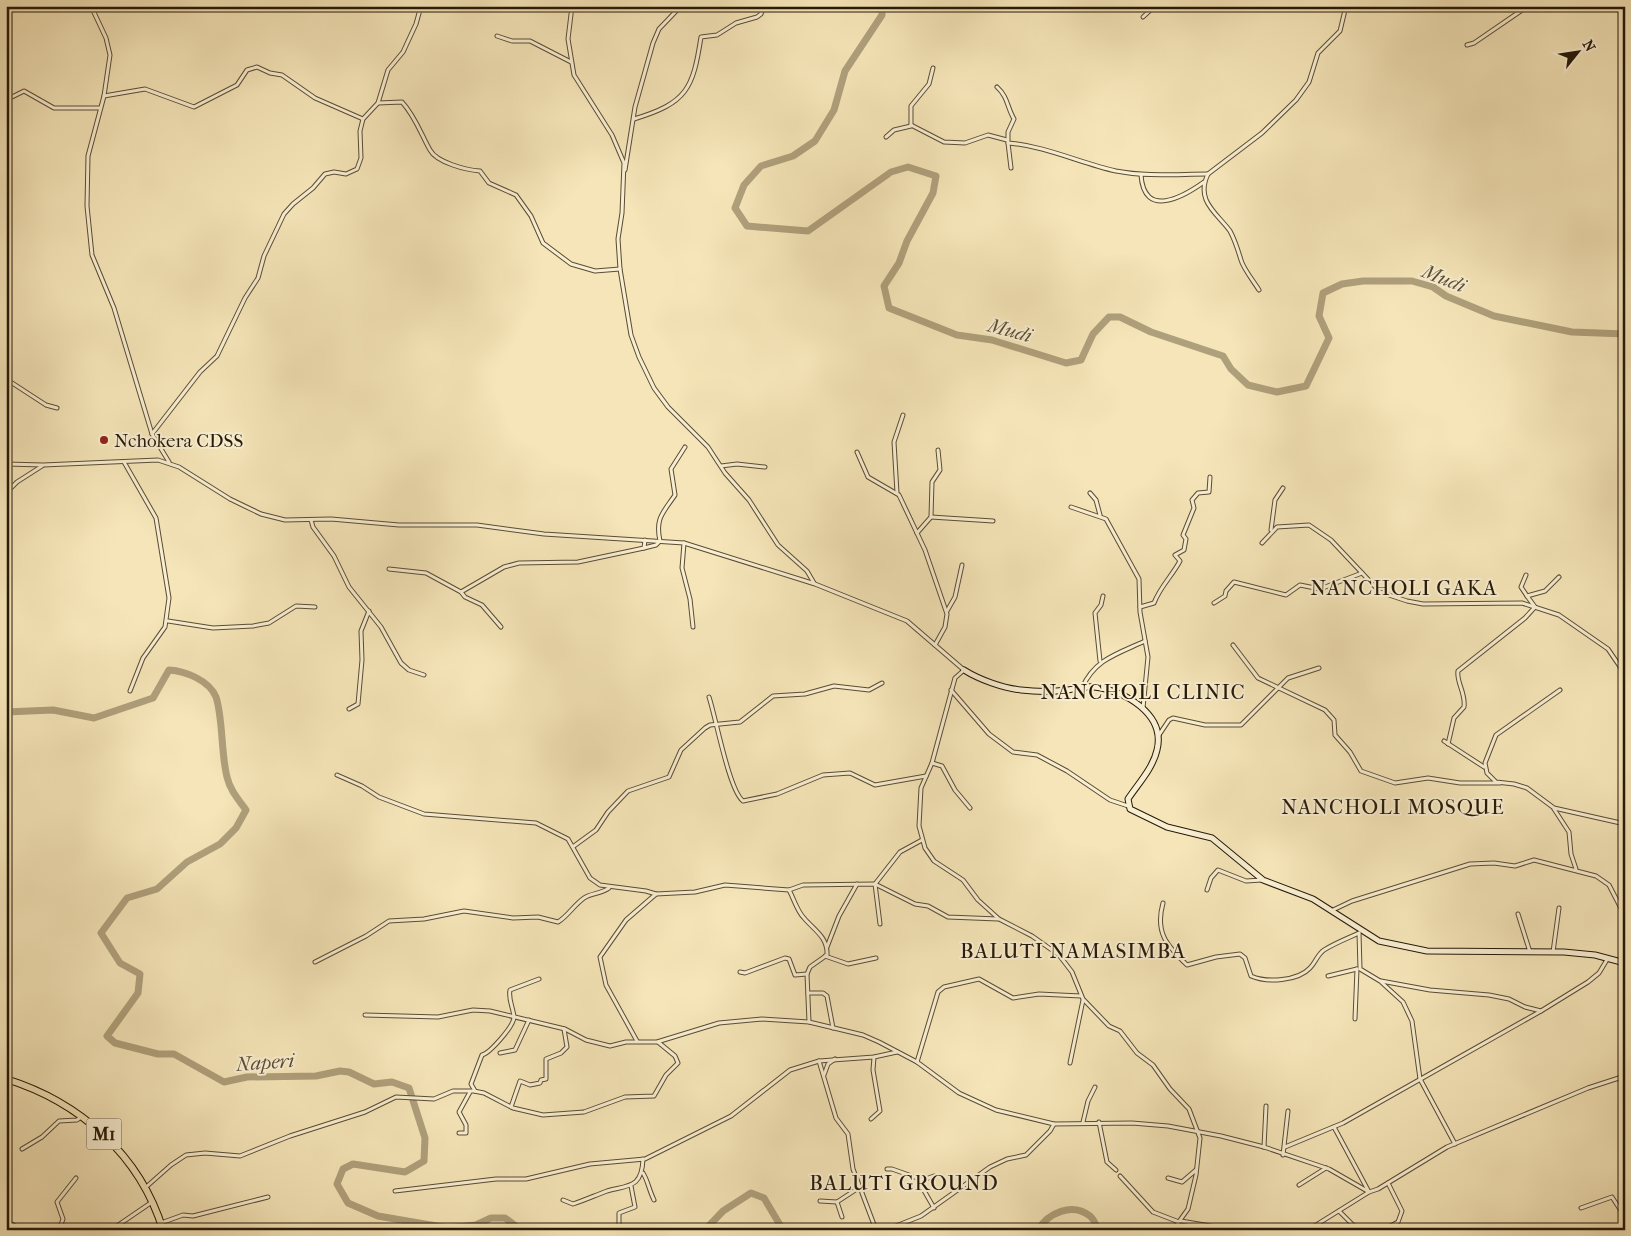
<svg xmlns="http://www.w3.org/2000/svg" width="1631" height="1236" font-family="'IM FELL French Canon',serif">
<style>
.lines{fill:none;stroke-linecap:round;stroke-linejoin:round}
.river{stroke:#afa07c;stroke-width:7}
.street-casing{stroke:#5a4c34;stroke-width:5}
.secondary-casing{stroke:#261908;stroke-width:7}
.highway-casing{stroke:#261908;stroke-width:8}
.street{stroke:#f8eed1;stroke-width:3}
.secondary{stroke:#f8eed1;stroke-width:5}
.highway{stroke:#f5e5b8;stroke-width:6}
.poi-dot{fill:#8f2418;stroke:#f8eed1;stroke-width:2}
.labels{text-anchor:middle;stroke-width:4;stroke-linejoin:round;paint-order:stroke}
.shield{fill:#f8eed1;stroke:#655944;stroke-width:1}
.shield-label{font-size:18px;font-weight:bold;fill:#261908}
.poi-label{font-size:19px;fill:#261908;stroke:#f8eed1;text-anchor:start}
.water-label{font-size:20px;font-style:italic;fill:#5d4f36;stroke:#f8eed1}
.quarter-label{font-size:21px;letter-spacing:1px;fill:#261908;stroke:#f8eed1}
</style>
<rect width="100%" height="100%" fill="#f5e5b8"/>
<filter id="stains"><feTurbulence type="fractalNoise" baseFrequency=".004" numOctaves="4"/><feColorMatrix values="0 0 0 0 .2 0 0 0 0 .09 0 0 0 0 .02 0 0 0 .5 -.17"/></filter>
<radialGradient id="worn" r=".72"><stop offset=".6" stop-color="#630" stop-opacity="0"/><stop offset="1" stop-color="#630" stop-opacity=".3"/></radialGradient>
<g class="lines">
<g class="river">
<polyline points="882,6 882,15 845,71 834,110 815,141 793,156 761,166 744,185 735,208 747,226 808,231 891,172 908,167 936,176 933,193 907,241 899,263 884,286 889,308 957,335 992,340 1066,363 1081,360 1093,334 1109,317 1120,317 1151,332 1223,356 1231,369 1248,385 1277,392 1306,386 1329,338 1319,316 1323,293 1342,284 1363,281 1412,281 1433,287 1446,296 1494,316 1572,332 1625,334"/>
<path d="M6,712L53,710L94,718L153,698L169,670C185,671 209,680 216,697C223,718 221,754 227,777C230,790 238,799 246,810L236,828L220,844L187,862L157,889L127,898L101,933L120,963L140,974L138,993L107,1036L115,1043L158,1054H174L224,1082L247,1077L316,1076L340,1071L349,1072L374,1084L392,1082L409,1088L425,1138L424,1161L405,1172L353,1164L343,1169L337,1184L348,1203L378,1216L448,1228L476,1225L491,1218H505L521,1230"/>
<polyline points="705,1230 723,1211 751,1193 764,1198 783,1230"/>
<path d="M1038,1230C1048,1213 1072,1202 1090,1216C1094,1219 1096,1225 1098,1230"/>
</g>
<defs>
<g id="street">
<polyline points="91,6 106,38 110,55 104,96 88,156 87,206 92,255 114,308 152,434 169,462"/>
<polyline points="477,6 477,8"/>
<polyline points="572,6 568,39 574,75 612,135 624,163 622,213 618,239 620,269 631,335 639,357 654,388 668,407 708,447 725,473 749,500 778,545 807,571 814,583"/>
<polyline points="1143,17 1155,6"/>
<polyline points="497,36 512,41 530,41 571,62"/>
<polyline points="1467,45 1474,43 1528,6"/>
<path d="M997,87C1008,97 1007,107 1014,119L1008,132V143C1046,146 1080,163 1116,171C1147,177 1177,174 1208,174"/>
<polyline points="104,96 145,89 194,107 237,85 247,70 257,67 270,73 282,75 315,98 363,119"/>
<polyline points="6,100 24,91 54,108 100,108"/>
<path d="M378,103L402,102C415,116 421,134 430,150C437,163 467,170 480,171L489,183L516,195L531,216L543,243L571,264L595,271L620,269"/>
<path d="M634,119C687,103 693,89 701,37L717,35L736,23L757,17L761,14L764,6"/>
<polyline points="911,125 944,142 965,143 988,135 1007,140"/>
<polyline points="911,125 911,106 929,84 933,68"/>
<polyline points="886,137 894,130 911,126"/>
<polyline points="1008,143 1011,168"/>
<polyline points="625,170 635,107 653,43 659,29 681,6"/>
<path d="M1141,175C1144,219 1183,197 1204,182"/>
<path d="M1259,290C1254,282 1243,268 1241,260C1238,250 1235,240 1230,231C1217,213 1195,201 1208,174L1262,133L1296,100L1309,82L1318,53L1340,31L1346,6"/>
<polyline points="6,379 46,405 57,408"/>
<polyline points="152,434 200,372 217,356 245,298 258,278 264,256 284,214 293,204 313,188 325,174 334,172 346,174 357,169 361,158 360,131 363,119 378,103 388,70 403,52 416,24 421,6"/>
<polyline points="857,452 868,477 899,495 925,550 947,614 945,627 935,645"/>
<polyline points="124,462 156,518 169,598 165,627 143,658 130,691"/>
<polyline points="6,464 43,465 158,460 179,467 230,499 261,514 285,520 331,519 399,525 477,525 544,534 684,543 815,584 907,621 964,670 955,678 932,763 921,788 919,826 925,848 934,861 963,880 978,900 999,919 1032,936 1059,955 1072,972 1083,999 1109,1026 1120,1031 1137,1053 1153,1065 1170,1089 1189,1109 1200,1138 1196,1175 1188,1209 1173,1230"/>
<polyline points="721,466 737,464 765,467"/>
<polyline points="6,493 17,482 42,466"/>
<polyline points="897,493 894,442 903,415"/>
<polyline points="1090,493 1096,500 1100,515"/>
<polyline points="1071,507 1106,519 1139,579 1140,612 1148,657 1143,708"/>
<polyline points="931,517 993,521"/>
<polyline points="311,520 313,527 334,556 349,587 381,627 401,663 409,670 424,675"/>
<polyline points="1271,530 1275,500 1283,488"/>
<polyline points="917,533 931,517 932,482 940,470 938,450"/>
<polyline points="684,543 682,568 690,599 693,627"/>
<polyline points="1262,543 1277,527 1309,525 1331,540 1380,592 1407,601 1423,604 1522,603 1559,615 1608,649 1625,674"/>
<path d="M644,548L656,545L660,541C655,518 663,513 675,495L671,469L685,447"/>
<polyline points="389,569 426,573 461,592 504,567 519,563 578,562 644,548 645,540"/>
<polyline points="1526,575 1521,587 1527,596"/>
<polyline points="461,592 465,597 482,605 501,627"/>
<polyline points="1214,603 1225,596 1226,591 1234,582 1286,595 1300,585 1320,589 1362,573"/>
<path d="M1140,607L1154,603C1160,587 1172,576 1180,561L1175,555L1184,550L1186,539L1183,535L1194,508L1192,500L1198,493L1209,492L1210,477"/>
<polyline points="947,611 955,597 962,565"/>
<polyline points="168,621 213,628 253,626 269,623 296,606 315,607"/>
<polyline points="1233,645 1258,678 1325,710 1334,720 1335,735 1350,752 1361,771 1395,783 1428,778 1460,783 1500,783"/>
<polyline points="1100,661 1095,613 1101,605 1103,596"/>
<path d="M1082,688C1095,659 1117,654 1145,641"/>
<polyline points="951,690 989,734 1013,752 1037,755 1067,771 1110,800 1128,806"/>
<polyline points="1560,690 1496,735 1485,763 1487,773 1496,782 1514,784 1527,788 1554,808 1625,824"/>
<path d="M709,697C716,718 729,790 743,801L777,794L823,775L850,773L875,785L926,776"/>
<polyline points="349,709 358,704 362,660 361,631 369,611"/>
<polyline points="1159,735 1169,720 1173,718 1205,725 1241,725 1288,678 1319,668"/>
<polyline points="1444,741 1484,767"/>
<path d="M1448,744L1454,718L1464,707C1466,693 1456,682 1458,671L1525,618L1535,607L1527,596L1545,591L1559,577"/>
<polyline points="932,763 942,766 955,790 970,808"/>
<path d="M337,775L362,786L379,797L424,814L536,823L568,839L590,878L600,885L646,891L656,894L695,892L725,885L789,890C794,899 797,911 804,918C814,930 828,937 827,955L810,967L807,974L809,1022"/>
<polyline points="1554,809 1569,832 1571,854 1576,869"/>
<polyline points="574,846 596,830 608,812 628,791 669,777 681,750 705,728 710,725 740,722 773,696 805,694 834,686 869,690 882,683"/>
<polyline points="789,890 803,885 875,884 915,904 928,906 948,917 998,919"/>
<polyline points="1207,890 1211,878 1218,870 1246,881 1262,880"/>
<path d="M1163,903C1155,932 1166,945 1187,965L1216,957L1240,954L1245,958L1251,976C1267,983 1298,981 1310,968C1316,962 1317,955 1324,950C1335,943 1348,938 1359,933"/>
<polyline points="1333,910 1352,901 1470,864 1494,863 1515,866 1534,860 1596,876 1609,885 1625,916"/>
<polyline points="1518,914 1530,952"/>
<polyline points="880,924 875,884 900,852 922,840"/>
<polyline points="1359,933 1360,969 1380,981 1403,1002 1412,1021 1420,1079 1455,1144"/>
<polyline points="827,947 839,916 857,884"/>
<polyline points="1553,952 1559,908"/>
<polyline points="825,956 848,964 876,958"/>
<path d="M315,962L366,936L389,921L424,919L464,911L513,918L538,917L558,922C568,916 574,905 584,898C591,893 601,894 609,888"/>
<polyline points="740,972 745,973 785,958 789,959 795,975 807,974"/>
<polyline points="1328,976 1357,969"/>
<polyline points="1381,981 1430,990 1489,995 1509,999 1525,1007 1541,1011"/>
<polyline points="808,993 823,993 827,996 833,1028"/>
<polyline points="365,1015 438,1017 473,1010 490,1011 565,1029 586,1040 610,1046 626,1042 657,1042 719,1023 762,1019 809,1022 863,1035 879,1042 917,1062 959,1093 996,1110 1054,1124 1132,1123 1168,1126 1221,1136 1264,1147 1329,1169 1369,1192 1378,1189 1447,1147 1588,1088 1625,1076"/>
<polyline points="1355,1019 1357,969"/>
<polyline points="637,1041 606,985 600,957 626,920 656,894"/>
<polyline points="500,1053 515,1050 529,1020"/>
<polyline points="819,1061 836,1118 848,1134 853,1169 876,1230"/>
<polyline points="917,1062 938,992 944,987 979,979 1013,998 1039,994 1081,996"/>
<polyline points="1070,1063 1083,1000"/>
<polyline points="824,1075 828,1064 835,1059"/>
<path d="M475,1091L471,1084L482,1055C490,1053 514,1026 514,1017C513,1007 508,999 510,990L539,979"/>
<polyline points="511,1107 520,1081 530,1085 540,1083 541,1080 546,1079 546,1059 561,1053 567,1047 564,1029"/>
<polyline points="871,1119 880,1111 873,1070 874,1057"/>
<polyline points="1083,1122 1088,1101 1095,1087"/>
<polyline points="1099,1122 1107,1162 1116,1170"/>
<polyline points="459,1133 466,1133 466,1125 459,1112 470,1092"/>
<polyline points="1264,1147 1266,1106"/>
<polyline points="1285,1147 1343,1123 1541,1011 1588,982 1599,973 1608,958"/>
<polyline points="22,1149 42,1137 59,1121 77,1120 81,1117"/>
<polyline points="1283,1155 1288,1111"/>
<polyline points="887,1169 892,1169 923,1180 934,1176"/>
<path d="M643,1173C648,1181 649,1190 654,1200"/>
<polyline points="1120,1176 1153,1212 1179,1222"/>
<polyline points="1168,1178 1182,1182 1196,1170"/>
<polyline points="923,1180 922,1187 934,1208"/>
<polyline points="1299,1185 1326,1168"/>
<polyline points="145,1188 171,1165 186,1155 205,1153 240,1156 290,1136 365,1112 396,1097 434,1099 453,1091 474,1091 484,1093 513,1108 543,1115 584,1112 625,1097 654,1096 666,1075 678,1063 675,1056 658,1042"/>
<polyline points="395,1191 496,1179 526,1179 590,1164 645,1159 731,1116 790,1070 819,1061 874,1057 897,1052"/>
<path d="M563,1200L573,1204C585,1200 596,1195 607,1191C629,1185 642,1188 643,1159"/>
<polyline points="820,1201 837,1202 860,1187"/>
<polyline points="837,1202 842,1217"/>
<polyline points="1581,1208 1612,1197 1625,1217"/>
<polyline points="1339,1211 1358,1230"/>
<polyline points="6,1220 21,1230"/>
<polyline points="1181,1221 1234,1230"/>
<polyline points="161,1223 183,1215 193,1216 268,1197"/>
<polyline points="612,1229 619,1228 619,1213 635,1207 631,1186"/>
<polyline points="59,1230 63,1219 57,1202 76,1178"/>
<polyline points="111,1230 152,1202"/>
<polyline points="886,1230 921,1216 990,1167 1007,1159 1026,1155 1050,1131 1054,1124"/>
<polyline points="1308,1230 1369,1192 1334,1127"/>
<polyline points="1383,1230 1398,1222 1402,1211 1388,1183"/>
</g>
<path id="secondary" d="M964,670C980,680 1003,688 1021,690C1037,692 1052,692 1068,690C1076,689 1085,686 1094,687C1124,690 1166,714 1157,750C1153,768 1138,784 1128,799L1130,809L1167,827L1212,838L1263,880L1313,899L1379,941L1427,951L1564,952L1595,955L1625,963"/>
<path id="highway" d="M6,1079C80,1102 140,1155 163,1230"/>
</defs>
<use href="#street" class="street-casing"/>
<use href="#secondary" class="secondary-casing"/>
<use href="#highway" class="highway-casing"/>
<use href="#street" class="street"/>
<use href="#secondary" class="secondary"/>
<use href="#highway" class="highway"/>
</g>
<circle class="poi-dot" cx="104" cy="440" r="5"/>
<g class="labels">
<rect class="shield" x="86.5" y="1118.5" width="35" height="31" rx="4"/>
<g class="shield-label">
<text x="104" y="1140">M1</text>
</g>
<g class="poi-label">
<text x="114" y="447">Nchokera CDSS</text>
</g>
<g class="water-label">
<text transform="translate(1444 278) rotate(22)" y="7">Mudi</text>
<text transform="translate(1010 330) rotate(15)" y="7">Mudi</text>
<text transform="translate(265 1062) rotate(-4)" y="7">Naperi</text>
</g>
<g class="quarter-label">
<text x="1404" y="595">NANCHOLI GAKA</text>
<text x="1143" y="699">NANCHOLI CLINIC</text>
<text x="1393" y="814">NANCHOLI MOSQUE</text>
<text x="1073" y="958">BALUTI NAMASIMBA</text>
<text x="904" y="1190">BALUTI GROUND</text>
</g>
</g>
<rect width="1631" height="1236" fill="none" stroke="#f5e5b8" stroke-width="25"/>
<rect x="8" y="8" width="1616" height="1221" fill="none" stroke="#261908" stroke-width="2.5"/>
<rect x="12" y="12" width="1606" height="1211" fill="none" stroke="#261908"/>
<g transform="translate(1578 52) rotate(60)" stroke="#f8eed1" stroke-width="4" paint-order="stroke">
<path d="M0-4L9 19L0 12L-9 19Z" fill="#261908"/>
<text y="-8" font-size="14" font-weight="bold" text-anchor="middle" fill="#261908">N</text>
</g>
<rect width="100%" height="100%" filter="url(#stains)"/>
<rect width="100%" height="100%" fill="url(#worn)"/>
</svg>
